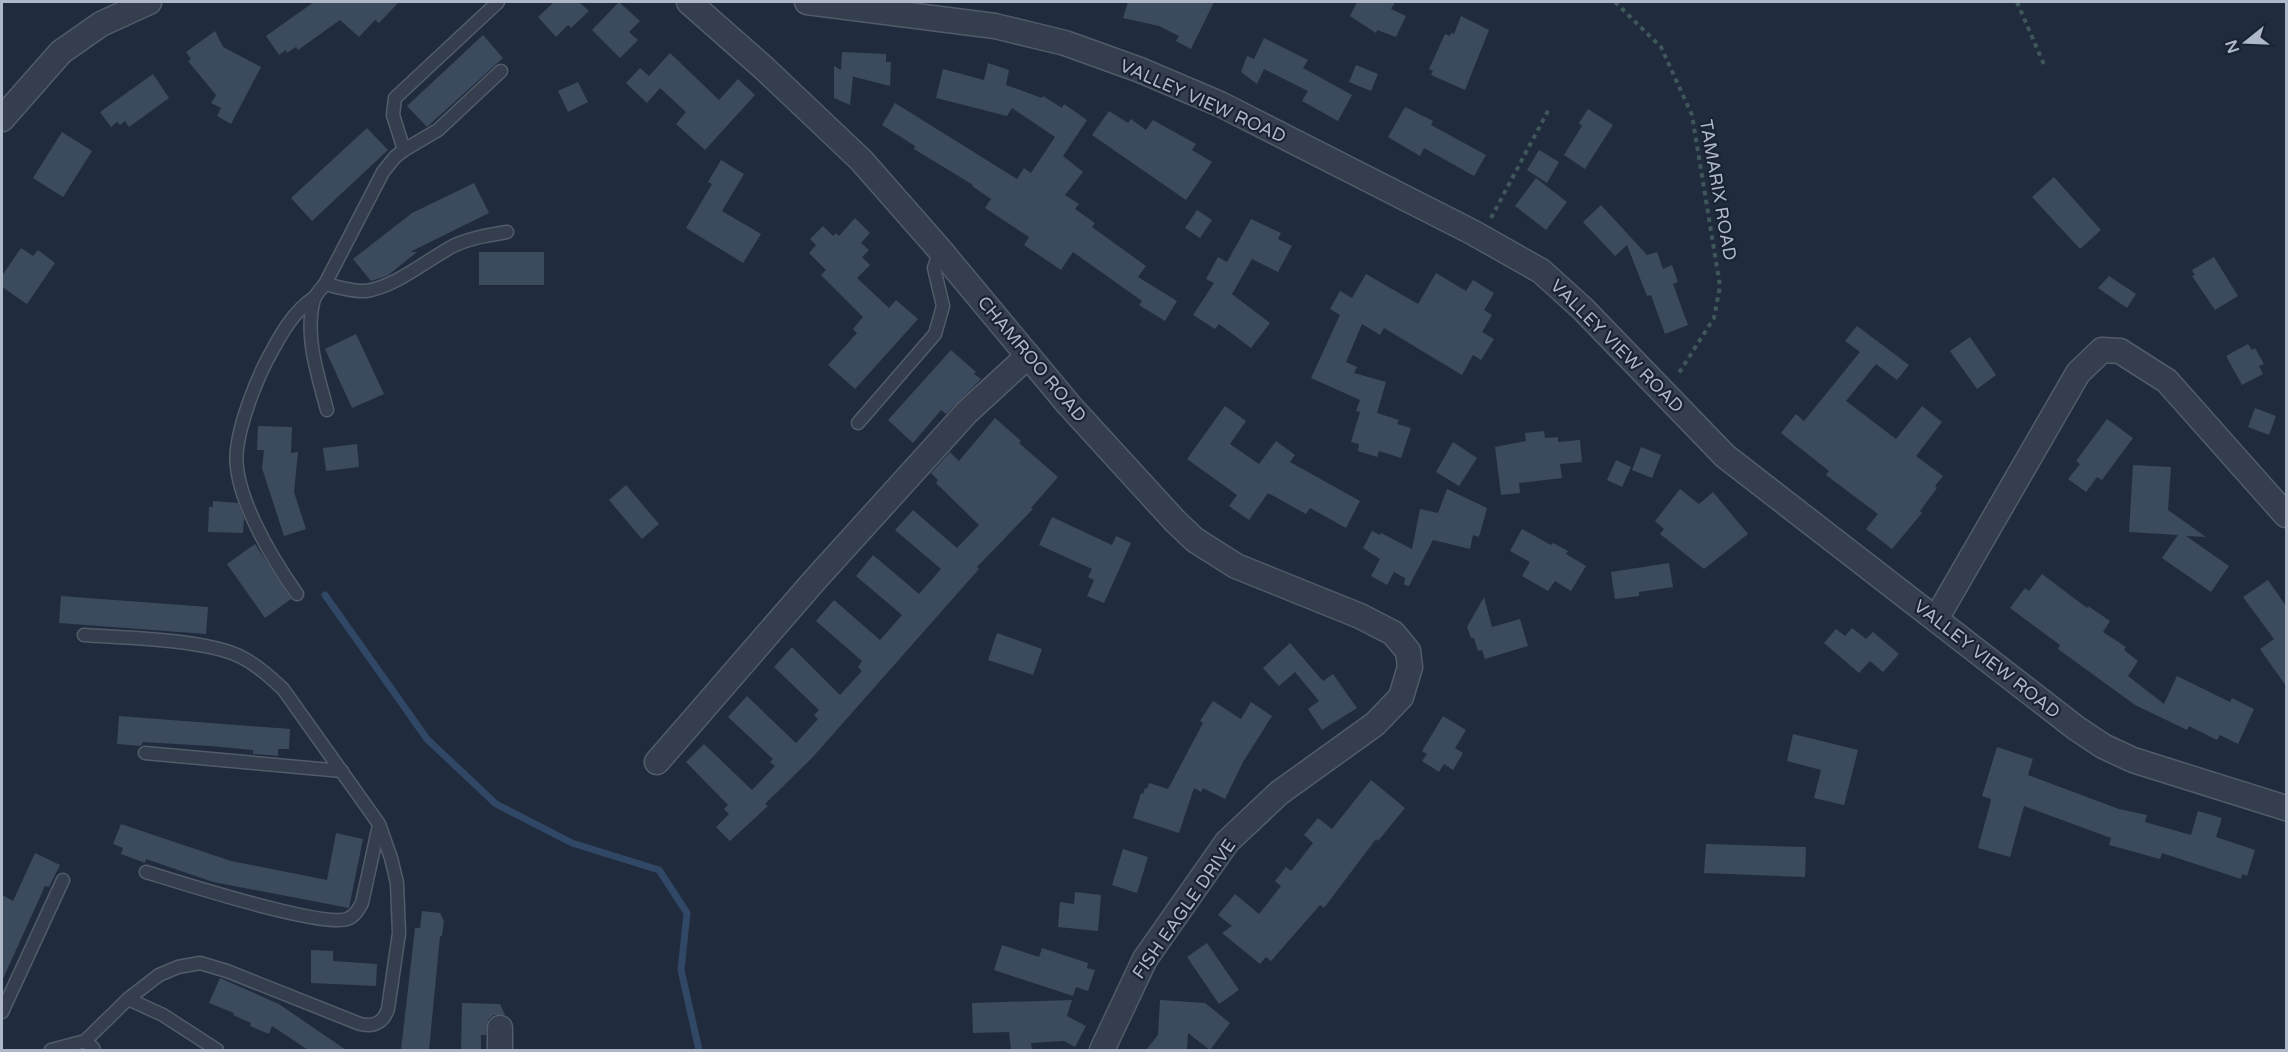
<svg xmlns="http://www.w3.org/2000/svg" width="2288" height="1052" font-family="'Varela Round',sans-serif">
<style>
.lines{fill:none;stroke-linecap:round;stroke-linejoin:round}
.stream{stroke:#314766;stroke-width:7}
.building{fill:#3b4a5d}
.lane-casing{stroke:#525b6a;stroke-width:15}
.street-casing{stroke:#525b6a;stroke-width:27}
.path{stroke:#3f575b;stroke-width:4;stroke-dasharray:4.5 4.5;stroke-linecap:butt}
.lane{stroke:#343e4d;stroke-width:12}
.street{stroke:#343e4d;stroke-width:24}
.labels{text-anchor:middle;stroke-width:4.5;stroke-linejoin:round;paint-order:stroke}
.street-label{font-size:18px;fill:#afb8c9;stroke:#192331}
</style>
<rect width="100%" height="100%" fill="#202c3d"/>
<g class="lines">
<polyline class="stream" points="325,595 427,739 496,804 572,843 659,870 687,913 681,970 699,1050"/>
</g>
<g class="building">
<polygon points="314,2 399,2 379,23 375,20 359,37 340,20 298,50 296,47 287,53 286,50 279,55 266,36"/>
<polygon points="554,2 579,2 589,11 571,28 568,25 556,37 538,17"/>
<polygon points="619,2 640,21 629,32 638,40 620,58 592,30"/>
<polygon points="1128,2 1214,2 1191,49 1176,41 1179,36 1159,26 1123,18"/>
<polygon points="1357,2 1395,2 1391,9 1406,16 1396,37 1377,30 1376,33 1350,16"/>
<polygon points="1461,16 1489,30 1465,90 1431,75 1433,71 1429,69 1445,34 1450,36 1451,33 1454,34"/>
<polygon points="215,31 223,47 261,67 231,124 217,116 221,108 211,103 216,95 188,61 191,59 186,52"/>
<polygon points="483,35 503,58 427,127 407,106"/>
<polygon points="1264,38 1308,60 1303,68 1352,95 1338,121 1302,101 1308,91 1264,69 1257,84 1241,72 1247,56 1254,59"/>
<polygon points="842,52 886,54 886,62 891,62 890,86 851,76 853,77 850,105 834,98 834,66 841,70"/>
<polygon points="670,53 719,100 738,79 755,95 705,150 676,124 686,112 660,88 647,103 626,83 640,68 649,76"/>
<polygon points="988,63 1009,70 1006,85 1042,98 1043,96 1062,108 1064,104 1087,120 1063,156 1083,172 1065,195 1079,204 1075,209 1095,223 1092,227 1146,266 1138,277 1177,301 1165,321 1139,305 1142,301 1073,252 1061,270 1024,245 1029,237 985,208 991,199 972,186 973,185 914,149 915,146 882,125 895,103 1017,179 1024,168 1031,173 1055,137 1012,108 1007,116 936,98 943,69 984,80"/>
<polygon points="1356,65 1378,74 1371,91 1349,82"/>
<polygon points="153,74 169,98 129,127 125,121 120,125 117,122 111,127 100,112"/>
<polygon points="578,82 588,102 568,112 558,91"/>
<polygon points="1405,107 1433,121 1431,125 1486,155 1474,176 1424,148 1420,156 1388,137"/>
<polygon points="1588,109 1613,125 1585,169 1564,155 1582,126 1579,123"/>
<polygon points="1109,111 1128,123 1131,119 1146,130 1153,120 1196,144 1192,150 1212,162 1186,200 1092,135"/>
<polygon points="367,128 388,150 312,221 291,198"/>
<polygon points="62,132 92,151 63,197 33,178"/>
<polygon points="1539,150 1559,162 1547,183 1527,170"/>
<polygon points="721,160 744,174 722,211 761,234 743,263 686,228 712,184 708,182"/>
<polygon points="2054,177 2101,230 2080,249 2032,197"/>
<polygon points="1536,178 1567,202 1546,230 1515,206"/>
<polygon points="474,183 489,213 410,252 417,252 387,276 371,281 353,259 412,213"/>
<polygon points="1601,205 1647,255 1657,252 1663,269 1672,265 1678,282 1673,284 1688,325 1665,334 1651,295 1647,296 1627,245 1615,256 1583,222"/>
<polygon points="1197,210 1212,220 1200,238 1185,228"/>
<polygon points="855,218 870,233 861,243 869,250 862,257 870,265 857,278 889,308 896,300 918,319 855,389 828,365 857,333 853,329 863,317 821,275 826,270 809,253 816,245 810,239 823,226 833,236 836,233 839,236"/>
<polygon points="1251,219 1281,233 1278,239 1292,246 1278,272 1252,259 1232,294 1270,323 1251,348 1219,324 1215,329 1193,315 1214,283 1206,279 1218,257 1227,262"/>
<polygon points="21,248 33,256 38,250 55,263 27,304 2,287 2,276"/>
<rect x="479" y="252" width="65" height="33"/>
<polygon points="2214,257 2238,296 2215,310 2192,276 2195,275 2192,270"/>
<polygon points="1436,273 1466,291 1473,280 1494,293 1484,310 1492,315 1482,332 1494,339 1481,360 1473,355 1462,375 1384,328 1380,335 1362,324 1346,362 1357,367 1354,373 1386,382 1377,413 1399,420 1397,424 1411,428 1401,458 1379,451 1377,457 1358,451 1359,444 1351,442 1360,412 1356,411 1360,400 1311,378 1340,315 1330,309 1340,291 1352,298 1366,274 1418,304"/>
<polygon points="2109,276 2136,294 2127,308 2098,288"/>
<polygon points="1857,326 1909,365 1897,380 1876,364 1846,401 1896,439 1922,406 1942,422 1916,456 1943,476 1935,486 1937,488 1920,511 1922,513 1892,549 1866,529 1878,514 1826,475 1829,471 1781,433 1796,414 1804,421 1860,352 1845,341"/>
<polygon points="356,334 384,394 352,408 325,349"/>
<polygon points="1970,337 1996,375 1977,389 1950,351"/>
<polygon points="2248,344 2252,350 2255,348 2264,364 2259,366 2263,374 2242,385 2226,356"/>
<polygon points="951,350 976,372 974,374 981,379 946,414 941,410 913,443 888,420"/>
<polygon points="1225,406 1246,421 1230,444 1259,464 1276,441 1295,455 1290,462 1360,501 1346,528 1310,508 1306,514 1268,493 1249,520 1229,506 1237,495 1187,459"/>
<polygon points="2255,408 2276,416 2269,435 2248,427"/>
<polygon points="995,418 1021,441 1019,443 1058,477 1031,508 1033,509 977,567 979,569 812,758 765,804 768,806 730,841 716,827 729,814 724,809 728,805 686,762 704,744 752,790 775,766 770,762 773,759 728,717 747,696 796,743 818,719 814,715 819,710 774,667 792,647 840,695 862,671 858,667 862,661 816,621 834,600 880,640 902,615 856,576 873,555 919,594 941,569 895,530 913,510 957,548 979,525 936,483 938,480 931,473 950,452 959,461"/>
<polygon points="2107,419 2133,438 2102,480 2097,477 2086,492 2068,479 2080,464 2076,461"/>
<polygon points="258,426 292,427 291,453 298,452 294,492 306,529 284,536 262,468 264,450 257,450"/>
<polygon points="1544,431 1545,438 1558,437 1558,442 1580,440 1582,462 1560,464 1562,478 1519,483 1520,493 1501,495 1495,447 1526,441 1525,433"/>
<polygon points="1453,442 1477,458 1459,486 1436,472"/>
<polygon points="357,444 359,467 326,471 323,448"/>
<polygon points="1641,447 1661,455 1652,478 1632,470"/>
<polygon points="1616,460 1631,467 1622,487 1607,480"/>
<polygon points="2133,465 2171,467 2168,510 2206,537 2186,536 2229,566 2211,592 2162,558 2178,535 2129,532"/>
<polygon points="626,485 659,524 642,539 609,500"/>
<polygon points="1447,489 1487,508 1479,537 1473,535 1470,549 1433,540 1409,586 1404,585 1405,578 1394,572 1387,585 1371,576 1380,559 1363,548 1372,531 1380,535 1381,533 1412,549 1420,509 1438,513"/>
<polygon points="1680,489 1699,504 1713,492 1748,534 1704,569 1660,534 1664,529 1655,521"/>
<polygon points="213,501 238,503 244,518 243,533 208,532 209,507 213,507"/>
<polygon points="1052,517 1112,545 1116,536 1131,543 1104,603 1087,596 1094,580 1088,577 1092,569 1039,545"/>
<polygon points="1522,529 1551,545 1553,543 1568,551 1566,554 1586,566 1571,591 1555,581 1548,591 1522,576 1530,562 1510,551"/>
<polygon points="255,544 291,599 265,618 227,564"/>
<polygon points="1669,563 1673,587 1639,592 1639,596 1615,599 1611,572"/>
<polygon points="2042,574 2087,608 2088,606 2110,621 2103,632 2126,647 2124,650 2138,661 2128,676 2164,704 2177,676 2230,702 2232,698 2254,709 2238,744 2220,735 2217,740 2189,726 2187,730 2135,705 2058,649 2060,645 2010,608 2025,588 2029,591"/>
<polygon points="2268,580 2286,606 2286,686 2260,649 2274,639 2243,597"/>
<polygon points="61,596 208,607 206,634 59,623"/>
<polygon points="1484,597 1492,627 1520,619 1528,646 1485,659 1482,650 1478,651 1474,638 1471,638 1467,627"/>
<polygon points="1852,628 1866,639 1873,632 1899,654 1883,672 1870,661 1859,673 1824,643 1836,629 1845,636"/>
<polygon points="997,633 1042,649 1033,675 988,660"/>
<polygon points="1290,643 1323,681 1333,674 1357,708 1322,730 1308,709 1319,701 1295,672 1279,686 1263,668"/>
<polygon points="1213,701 1241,719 1251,702 1272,716 1243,762 1225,799 1203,788 1201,792 1194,788 1179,833 1133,818 1141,793 1143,794 1145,788 1147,789 1149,783 1168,789 1203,723 1200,721"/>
<polygon points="119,716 290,729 289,749 278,749 278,756 253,754 253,750 210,746 143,742 141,746 117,744"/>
<polygon points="1443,716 1466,730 1455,748 1463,753 1453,770 1444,764 1439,772 1422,761 1427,754 1422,751"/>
<polygon points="1793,734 1858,750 1844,805 1814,798 1821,770 1787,761"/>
<polygon points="1997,747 2033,759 2028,775 2119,809 2147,815 2145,822 2191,835 2198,811 2222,818 2216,837 2255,850 2247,876 2242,874 2241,879 2162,853 2160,859 2109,845 2111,838 2024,806 2010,857 1978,848 1990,804 1991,799 1982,796"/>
<polygon points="1371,780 1405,808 1378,841 1376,839 1324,908 1320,905 1271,961 1266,957 1260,964 1222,933 1232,926 1218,915 1235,894 1259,914 1281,886 1275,881 1286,867 1291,871 1313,843 1304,835 1318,818 1332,829"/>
<polygon points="121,824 231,861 327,880 336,833 363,839 349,908 213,882 146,859 145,863 121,854 123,848 113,844"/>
<polygon points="1706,844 1806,847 1805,877 1704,873"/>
<polygon points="1123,849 1148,857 1137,893 1112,885"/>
<polygon points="35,853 60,865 49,887 45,886 2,981 2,895 13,901"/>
<polygon points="1075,892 1101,895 1098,931 1058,927 1060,902 1074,904"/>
<polygon points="422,911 440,913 444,921 442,936 440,936 429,1050 401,1050 415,928 420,928"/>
<polygon points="1207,943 1239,990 1219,1004 1187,957"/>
<polygon points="1002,945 1039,957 1042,948 1088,963 1087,968 1095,970 1088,991 1076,987 1073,996 994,970"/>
<polygon points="311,950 333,951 333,961 377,964 376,986 311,983"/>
<polygon points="220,978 279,1004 346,1050 308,1050 272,1026 269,1034 250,1026 251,1023 233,1015 234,1013 209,1003"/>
<polygon points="1072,1000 1067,1016 1086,1026 1075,1047 1064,1041 1031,1043 1032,1050 1011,1050 1009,1032 973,1033 972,1003"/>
<polygon points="1160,1000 1205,1003 1230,1023 1210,1050 1188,1033 1187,1050 1146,1050 1158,1035"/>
<polygon points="462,1003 500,1004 505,1015 493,1015 488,1020 486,1035 481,1035 481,1050 461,1050"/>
</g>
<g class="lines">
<defs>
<g id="lane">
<polyline points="404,150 393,115 395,98 498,2"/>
<path d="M325,284C338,287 353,292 366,291C395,287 427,260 453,246C470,238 489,235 507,232"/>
<path d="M327,410C318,375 304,336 314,299C316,294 321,289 325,284L383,172L395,157L404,150L438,130L501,71"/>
<polyline points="858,423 935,334 943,306 934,268 940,250"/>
<path d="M297,594C273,560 231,492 237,449C240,423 254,386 266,362C279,338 291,313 315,297"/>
<path d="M84,635C125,638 209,639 243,658C258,666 270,677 283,689L379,824L391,858L397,883L399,933L388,1009C383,1023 374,1027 360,1024L227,971L200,963L178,967L159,975L128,999L85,1041"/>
<polyline points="145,753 342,771"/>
<path d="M146,872C179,882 321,928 347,919C355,916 358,910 362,903L379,825"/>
<polyline points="128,999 163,1015 217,1050"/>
<polyline points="2,1012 63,880"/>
<polyline points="51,1050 85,1041 93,1048 94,1050"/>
</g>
<g id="street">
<polyline points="689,2 765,69 861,160 940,250 1069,405 1175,521 1195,540 1236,566 1360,616 1393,633 1408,651 1410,667 1401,697 1375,724 1279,793 1227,842 1145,959 1102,1050"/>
<polyline points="807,2 995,26 1065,43 1140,70 1220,104 1472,232 1541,271 1583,309 1725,456 2076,728 2103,746 2133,760 2286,808"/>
<polyline points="2,119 61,52 101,24 149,2"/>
<polyline points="1936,619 2078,373 2102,350 2120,351 2167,381 2286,515"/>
<polyline points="657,762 814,581 967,412 1028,356"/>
<polyline points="500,1028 500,1050"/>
</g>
</defs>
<use href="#lane" class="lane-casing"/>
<use href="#street" class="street-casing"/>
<g class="path">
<polyline points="1615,2 1661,47 1692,115 1720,286 1714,318 1677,376"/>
<polyline points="2017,2 2045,67"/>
<polyline points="1491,218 1549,109"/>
</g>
<use href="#lane" class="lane"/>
<use href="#street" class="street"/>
</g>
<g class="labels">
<g class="street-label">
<text transform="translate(1203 101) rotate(24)" y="6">VALLEY VIEW ROAD</text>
<text transform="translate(1718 190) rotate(80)" y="6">TAMARIX ROAD</text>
<text transform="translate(1617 346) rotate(45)" y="6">VALLEY VIEW ROAD</text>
<text transform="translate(1032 359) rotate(50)" y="6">CHAMROO ROAD</text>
<text transform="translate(1987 659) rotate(38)" y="6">VALLEY VIEW ROAD</text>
<text transform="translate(1184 909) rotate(-55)" y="6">FISH EAGLE DRIVE</text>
</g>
</g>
<rect width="2288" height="1052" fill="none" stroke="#afb8c9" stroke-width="6"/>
<g transform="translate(2246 42) rotate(252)" stroke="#192331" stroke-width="4.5" paint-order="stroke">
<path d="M0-4.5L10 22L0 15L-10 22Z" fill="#afb8c9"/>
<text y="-9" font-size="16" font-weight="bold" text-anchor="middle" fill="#afb8c9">N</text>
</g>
</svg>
